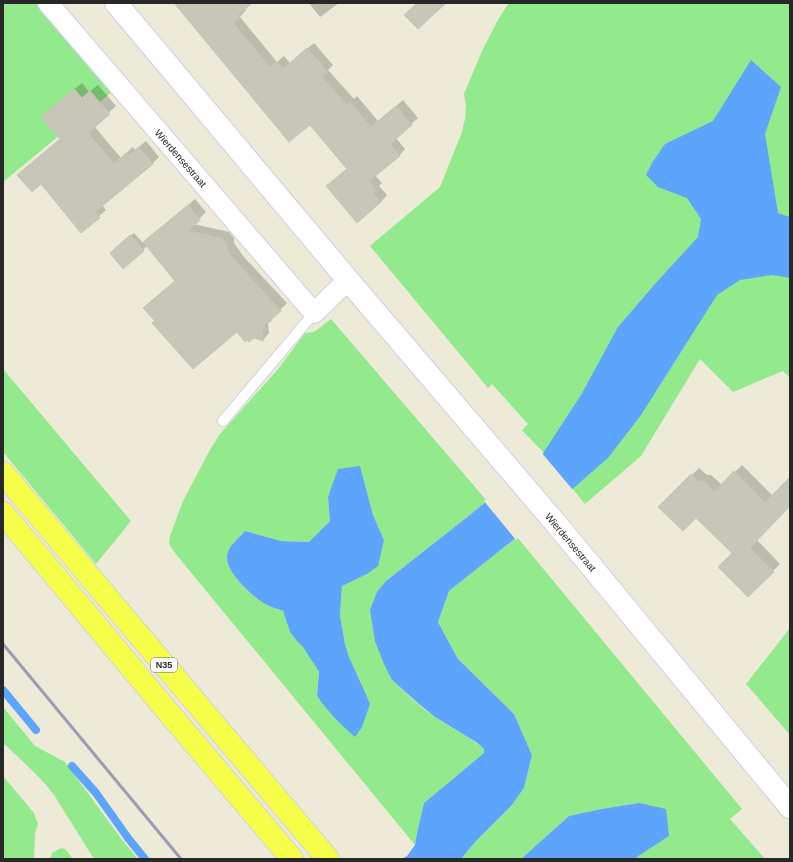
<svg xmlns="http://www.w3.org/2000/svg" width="793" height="862" font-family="Helvetica,sans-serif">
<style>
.green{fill:#92ea8d;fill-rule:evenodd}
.water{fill:#5da4fc}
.pier{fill:#edead8}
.shadow{fill:#0003}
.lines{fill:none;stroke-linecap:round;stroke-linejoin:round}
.stream{stroke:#5da4fc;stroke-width:8}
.building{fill:#c8c6b8;stroke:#c8c6b2}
.lane-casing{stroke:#cfcde3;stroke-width:12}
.street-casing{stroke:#cfcde3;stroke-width:22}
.secondary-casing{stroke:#cfcde3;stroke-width:24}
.primary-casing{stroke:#d4d4d4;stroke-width:24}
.lane{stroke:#fff;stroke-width:10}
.street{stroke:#fff;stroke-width:20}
.secondary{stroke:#fff;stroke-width:22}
.primary{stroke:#f5ff4a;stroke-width:22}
.rail{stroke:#9e9ab5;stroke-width:3}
.labels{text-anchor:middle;stroke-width:3.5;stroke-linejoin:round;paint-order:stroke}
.shield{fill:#fff;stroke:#686868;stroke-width:1}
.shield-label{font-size:9px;font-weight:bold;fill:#282828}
.street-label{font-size:10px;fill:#282828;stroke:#fff}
</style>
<rect width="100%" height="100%" fill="#edead8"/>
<g class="green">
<polygon points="3,3 36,3 112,92 3,182"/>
<polygon points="509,3 790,3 790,378 783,371 733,392 700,359 641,456 585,504 543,452 522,430 528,424 492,384 488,388 370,246 440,187 462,132 465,119 466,105 464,94 482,51 499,18"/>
<path d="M331,319L487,501L466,518L386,581L392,680C406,693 419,706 435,717C451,728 469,736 484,749V753L424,803L417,833L415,845L175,553L169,544L170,536L183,501L211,448L220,434L279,368L305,333L314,332ZM360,466L373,515L384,540L367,574L342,585L340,615L345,644L349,657L364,690L317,696L319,672L303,647L296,640L290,632L283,611C276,608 268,606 262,602C248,593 223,569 229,550C232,543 240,537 245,531L281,541L309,542L330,521L328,497Z"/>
<polygon points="3,369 131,521 96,564 3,452"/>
<polygon points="517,537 742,809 730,819 765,859 634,859 669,836 639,803 601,809 569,816 521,859 461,859 476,841 511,806 524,788 532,755 514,714 458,659 438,622 449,591"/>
<polygon points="790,628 790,735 746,684"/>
<path d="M3,707L35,746L65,762L123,841L138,859H94L54,795C40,776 21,760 3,743Z"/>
<polygon points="3,776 34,813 38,824 35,833 34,859 3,859"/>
<polygon points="61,848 65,849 73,859 50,859 52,853"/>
</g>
<g class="water">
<polygon points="751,60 781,87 765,134 778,213 790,217 790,278 785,277 771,275 740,280 717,295 641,415 608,458 517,537 449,591 438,622 458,659 514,714 532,755 524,788 511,806 476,841 461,859 402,859 407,856 415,845 417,833 424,803 484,753 484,749 476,742 435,717 419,704 392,680 384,664 375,641 370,610 377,592 386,581 466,518 540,458 581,395 618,327 655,284 698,237 701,219 687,198 658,187 646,175 652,163 665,144 713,121"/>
<path d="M360,466L373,515L384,540L378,566L367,574L342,586L340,615L345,644L349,657L364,690L370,704L362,727L355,737C341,725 328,712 317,696L319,672L303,647L296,640L290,632L283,611C276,608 269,607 262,602C251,595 226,572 227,556C228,546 239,538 245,531L281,541L309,542L330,521L328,497L338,469Z"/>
<polygon points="639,803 666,809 669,836 634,859 521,859 569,816 601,809"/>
</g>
<polygon class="pier" points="541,452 573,490 516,540 484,501 538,456"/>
<g class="shadow">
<polygon points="175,3 251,3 244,8 246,10 240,17 277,62 284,56 290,63 314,43 333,65 328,70 354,99 357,96 378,121 403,100 418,118 396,138 405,149 399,156 375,175 382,183 379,186 387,195 381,202 328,186 347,168 311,123"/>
<polygon points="309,3 339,3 320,17"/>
<polygon points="82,83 89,92 98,85 116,106 94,126 121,158 133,147 135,150 146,141 159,157 153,163 102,205 106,210 81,232 61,138 49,110"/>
<polygon points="195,199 206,212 194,224 229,232 234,238 234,243 244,257 287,303 271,319 272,320 268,324 269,333 263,340 237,331 156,321 144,308 175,281 147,246 143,250 114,249 134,233 143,243 151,236"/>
<polygon points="742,465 773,496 790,478 790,505 757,540 780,564 748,596 734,553 696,516 660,507 699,468 707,475 711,475 722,485"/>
</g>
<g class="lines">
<g class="stream">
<polyline points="3,690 36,730"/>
<polyline points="72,766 96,793 128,838 145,859"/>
</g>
</g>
<g class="building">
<polygon points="174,3 252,3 238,15 240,18 233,23 270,67 277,62 283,69 307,48 328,72 322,77 347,105 350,102 371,127 396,106 412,125 390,144 400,156 369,181 376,190 373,193 381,202 357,223 326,186 347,169 310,125 289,142"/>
<polygon points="417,3 446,3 418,29 404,15"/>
<polygon points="74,89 82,98 90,91 110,114 88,133 114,164 126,153 128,156 139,147 153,164 95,212 100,218 81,233 41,184 32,192 17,175 60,139 41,117"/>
<polygon points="188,205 200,220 188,231 222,238 227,245 227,250 237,263 281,311 264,326 266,328 262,331 263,341 254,338 249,342 247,340 245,342 237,332 193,369 152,323 155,321 143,308 175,281 143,242"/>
<polygon points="130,235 144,251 123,269 110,253"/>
<polygon points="734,471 765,502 790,477 790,506 750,548 774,572 748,597 718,567 732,553 696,518 683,531 658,507 691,474 699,482 704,481 714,492"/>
</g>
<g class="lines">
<defs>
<polyline id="lane" points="223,421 314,313"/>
<polyline id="street" points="48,3 314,313 348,280"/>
<polyline id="secondary" points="116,3 348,280 558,526 790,807"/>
<g id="primary">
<polyline points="3,473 122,615 328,859"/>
<polyline points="3,513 164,707 292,859"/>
</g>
</defs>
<use href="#lane" class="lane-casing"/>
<use href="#street" class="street-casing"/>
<use href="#secondary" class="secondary-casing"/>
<use href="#primary" class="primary-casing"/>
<use href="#lane" class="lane"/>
<use href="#street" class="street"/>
<use href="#secondary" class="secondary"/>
<use href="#primary" class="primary"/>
<polyline class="rail" points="3,644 181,859"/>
</g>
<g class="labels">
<rect class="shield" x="151" y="658" width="26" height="14" rx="3"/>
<g class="shield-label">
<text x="164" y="668">N35</text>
</g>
<g class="street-label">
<text transform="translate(181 158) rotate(49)" y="4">Wierdensestraat</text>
<text transform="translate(571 542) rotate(50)" y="4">Wierdensestraat</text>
</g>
</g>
<rect width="793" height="862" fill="none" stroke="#282828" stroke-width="8"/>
</svg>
